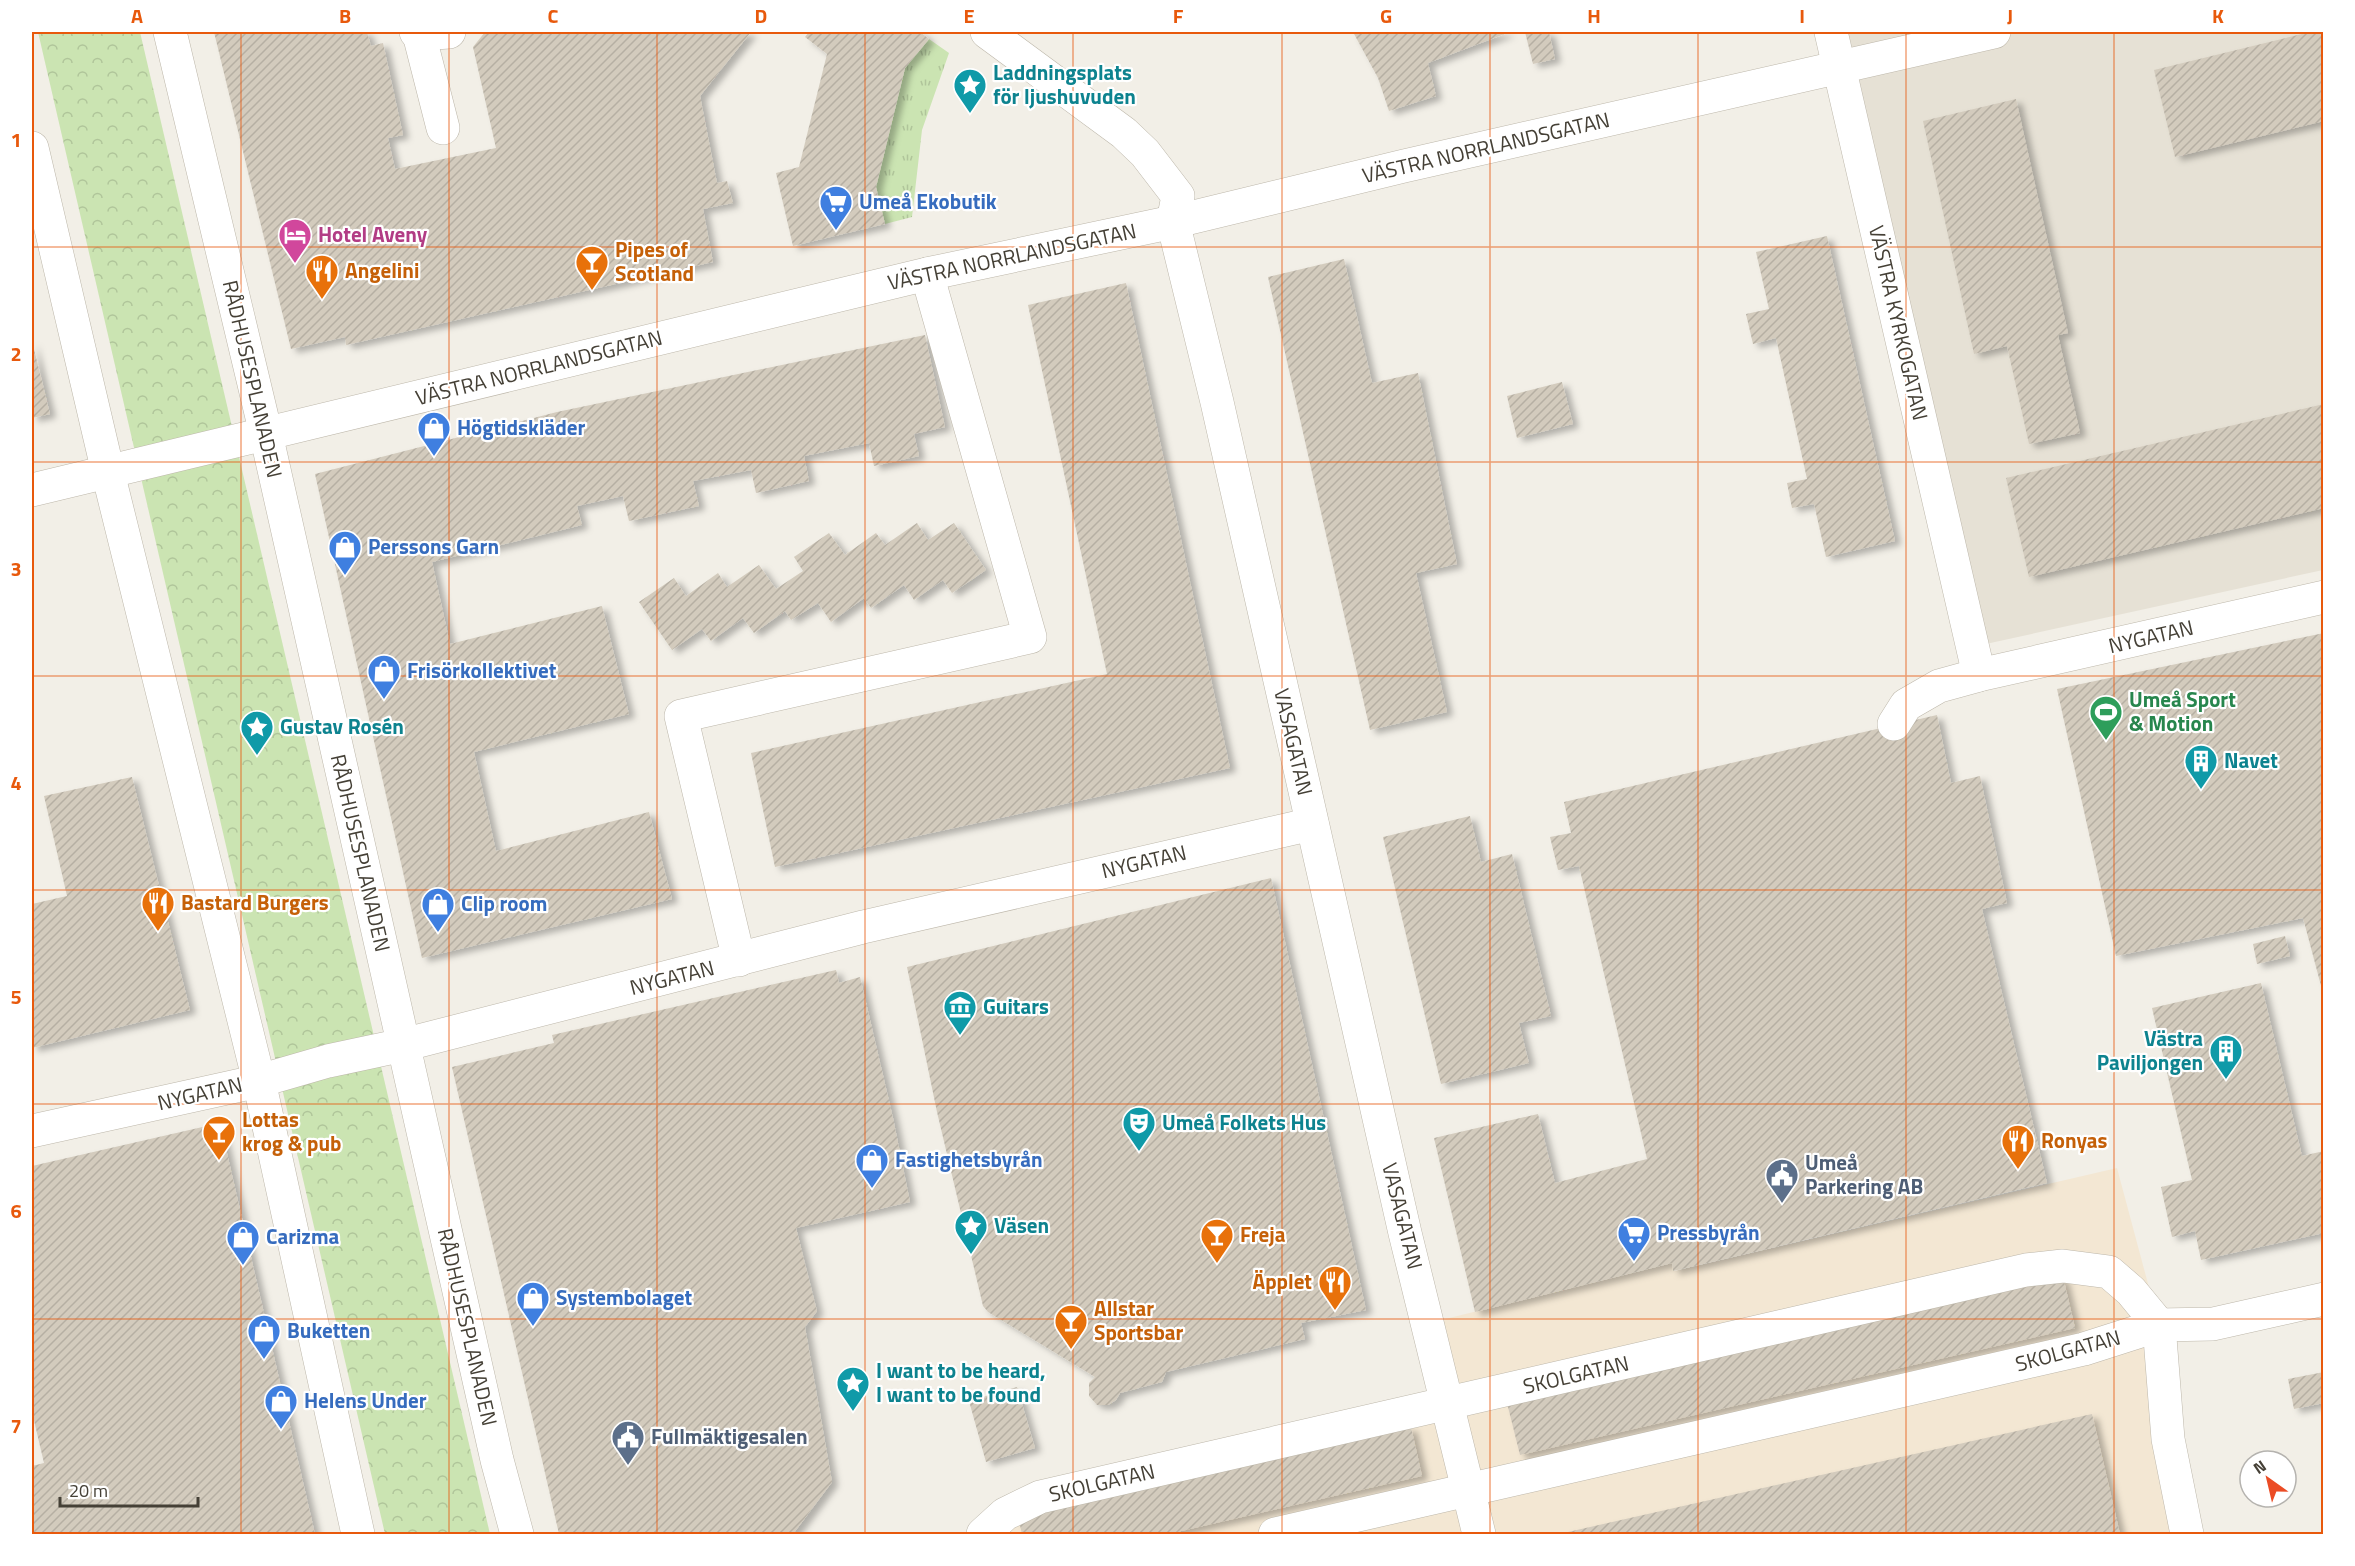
<svg xmlns="http://www.w3.org/2000/svg" width="2355" height="1566" font-family="'Titillium Web',sans-serif">
<style>
.residential{fill:#e6e1d5}
.commercial{fill:#f3e7d3}
.grass{fill:url(#grass-tufts)}
.park{fill:url(#park-crowns)}
.building{fill:url(#building-hatch);filter:url(#shadow)}
.lines{fill:none;stroke-linecap:round;stroke-linejoin:round}
.minor-casing{stroke:#bdb7aa;stroke-width:34}
.minor{stroke:#fff;stroke-width:33}
.grid{fill:none;stroke:#e8590c;stroke-width:1.5;stroke-opacity:0.55}
.labels{text-anchor:middle;stroke-width:4.5;stroke-linejoin:round;paint-order:stroke}
.culture-label{font-size:21px;font-weight:bold;fill:#0d838f;stroke:#fff;text-anchor:start}
.street-label{font-size:21px;fill:#454036;stroke:#fff}
.shop-label{font-size:21px;font-weight:bold;fill:#366cbe;stroke:#fff;text-anchor:start}
.hotel-label{font-size:21px;font-weight:bold;fill:#b23c85;stroke:#fff;text-anchor:start}
.food-label{font-size:21px;font-weight:bold;fill:#c56008;stroke:#fff;text-anchor:start}
.leisure-label{font-size:21px;font-weight:bold;fill:#27864d;stroke:#fff;text-anchor:start}
.service-label{font-size:21px;font-weight:bold;fill:#4e5e75;stroke:#fff;text-anchor:start}
.neatline{fill:none;stroke:#e8590c;stroke-width:2}
.grid-label{font-size:20px;text-anchor:middle;font-weight:bold;fill:#e8590c}
</style>
<defs>
<pattern id="grass-tufts" width="24" height="20" patternUnits="userSpaceOnUse" patternTransform="scale(1.5)"><rect width="24" height="20" fill="#cbe4b2"/><path d="M3 7l-1-3M5 7V3M7 7l1-3M15 17l-1-3M17 17v-4M19 17l1-3" fill="none" stroke="#b0c59a"/></pattern>
<pattern id="park-crowns" width="20" height="18" patternUnits="userSpaceOnUse" patternTransform="scale(1.5)"><rect width="20" height="18" fill="#cbe4b2"/><path d="M2 6a3 3 0 1 1 6 0M12 15a3 3 0 1 1 6 0" fill="none" stroke="#b0c59a"/></pattern>
<pattern id="building-hatch" width="6" height="6" patternUnits="userSpaceOnUse" patternTransform="scale(1.5)"><rect width="6" height="6" fill="#d3cbbd"/><path d="M-1 1l2-2M0 6l6-6M5 7l2-2" fill="none" stroke="#b6afa3"/></pattern>
<filter id="shadow"><feDropShadow dx="6" dy="4" stdDeviation="3" flood-color="#0004"/></filter>
</defs>
<rect width="100%" height="100%" fill="#f2efe7"/>
<polygon class="residential" points="1831,32 2323,32 2323,570 1972,647"/>
<polygon class="commercial" points="2117,1168 2159,1325 2187,1534 983,1534 1446,1405 1429,1323 1672,1263 1674,1271"/>
<polygon class="grass" points="929,39 949,53 922,130 912,217 885,224 876,187 905,68"/>
<polygon class="park" points="38,32 140,32 490,1534 385,1534"/>
<g class="building">
<polygon points="214,32 367,32 371,46 383,43 403,135 388,138 395,169 496,148 473,47 485,32 751,32 700,96 717,183 727,181 733,203 703,209 713,262 346,345 345,337 291,349"/>
<polygon points="809,32 920,32 929,39 905,68 876,187 885,224 793,246 776,173 799,167 827,54 805,37"/>
<polygon points="1353,32 1510,32 1428,63 1436,96 1389,111 1378,78"/>
<polygon points="1525,32 1549,32 1555,59 1533,64"/>
<polygon points="2310,32 2324,32 2324,121 2175,157 2154,70"/>
<polygon points="2016,99 2068,333 2058,335 2080,433 2029,444 2007,346 1974,354 1923,121"/>
<polygon points="1827,236 1895,541 1826,557 1814,504 1792,508 1787,483 1807,479 1776,338 1753,344 1746,314 1769,309 1756,252"/>
<polygon points="1344,259 1372,383 1418,373 1457,564 1416,573 1447,712 1370,730 1268,277"/>
<polygon points="1126,283 1230,768 775,867 751,753 1107,674 1028,305"/>
<polygon points="925,335 945,427 914,434 919,456 874,466 869,443 804,456 809,481 756,493 751,470 693,481 699,506 629,521 623,496 577,506 582,525 432,562 450,644 602,606 629,714 474,752 496,851 649,812 672,899 422,958 315,474 557,412"/>
<polygon points="32,341 50,414 32,418"/>
<polygon points="1562,382 1573,424 1517,438 1507,396"/>
<polygon points="2324,404 2324,508 2029,577 2006,478"/>
<polygon points="917,523 928,540 954,523 986,570 952,593 943,580 914,600 904,585 871,608 864,598 831,622 818,603 791,620 785,611 754,633 743,618 711,641 702,629 672,650 639,602 674,578 686,596 718,573 727,587 759,565 776,589 803,571 794,557 829,533 845,555 876,533 885,545"/>
<polygon points="2324,633 2324,997 2303,918 2116,956 2057,689"/>
<polygon points="1937,715 1951,783 1980,776 2007,903 1982,909 2047,1183 1673,1271 1672,1263 1475,1312 1434,1138 1538,1114 1555,1183 1647,1159 1579,866 1558,870 1550,837 1571,833 1564,802"/>
<polygon points="132,777 190,1010 32,1048 32,904 67,896 44,796"/>
<polygon points="1470,816 1481,862 1512,854 1551,1016 1519,1023 1529,1063 1441,1084 1383,837"/>
<polygon points="1271,878 1366,1310 1301,1323 1305,1339 1166,1372 1162,1382 1120,1393 1116,1400 1108,1405 1097,1405 1089,1396 1089,1383 1095,1377 988,1312 983,1306 937,1112 907,967"/>
<polygon points="2285,936 2290,956 2257,964 2253,944"/>
<polygon points="836,970 839,983 860,977 893,1118 910,1202 796,1228 817,1311 805,1327 832,1482 793,1534 559,1534 452,1067 554,1043 552,1035"/>
<polygon points="2261,983 2302,1156 2324,1151 2324,1203 2321,1203 2324,1233 2201,1260 2195,1231 2172,1237 2161,1187 2192,1180 2152,1008"/>
<polygon points="220,1123 315,1534 32,1534 32,1466 44,1463 32,1412 32,1166"/>
<polygon points="2063,1277 2075,1328 1520,1455 1507,1403"/>
<polygon points="2324,1372 2324,1403 2294,1409 2288,1379"/>
<polygon points="1017,1387 1035,1448 986,1462 969,1401"/>
<polygon points="2092,1414 2120,1534 1559,1534"/>
<polygon points="1411,1427 1422,1476 1168,1534 1022,1534 1018,1517"/>
</g>
<g class="lines">
<defs>
<g id="minor">
<polyline points="170,32 266,434 497,1460 517,1534"/>
<polyline points="416,32 419,34 449,32"/>
<polyline points="987,32 1124,133 1145,153 1178,196 1173,222 1217,402 1405,1233 1479,1534"/>
<polyline points="1831,32 1979,675"/>
<polyline points="419,34 443,128"/>
<polyline points="32,148 112,489 259,1081 358,1534"/>
<polyline points="32,490 927,274 1173,222 1404,166 1994,32"/>
<polyline points="1894,724 1906,705 1939,686 1979,675 2324,597"/>
<polyline points="739,960 681,716 1030,637 927,274"/>
<polyline points="32,1131 259,1081 328,1061 403,1045 863,927 1312,824"/>
<polyline points="2159,1325 2168,1439 2187,1534"/>
<polyline points="983,1534 1005,1514 1040,1497 2026,1270 2063,1266 2109,1272 2131,1291 2159,1325"/>
<polyline points="1275,1534 2084,1349 2159,1325 2213,1324 2324,1299"/>
</g>
</defs>
<use href="#minor" class="minor-casing"/>
<use href="#minor" class="minor"/>
</g>
<path class="grid" d="M241,32V1534M449,32V1534M657,32V1534M865,32V1534M1073,32V1534M1282,32V1534M1490,32V1534M1698,32V1534M1906,32V1534M2114,32V1534M32,247H2324M32,462H2324M32,676H2324M32,890H2324M32,1104H2324M32,1319H2324"/>
<defs>
<symbol id="sight-pin" viewBox="-11 -11 22 30"><path d="M0 17L-7.5 6A9.5 9.5 0 1 1 7.5 6Z" fill="#0f9aa8" stroke="#fff"/><path d="M0-6L1.8-2.2L6-1.7L2.9 1.2L3.7 5.4L0 3.3L-3.7 5.4L-2.9 1.2L-6-1.7L-1.8-2.2Z" fill="#fff"/></symbol>
<symbol id="supermarket-pin" viewBox="-11 -11 22 30"><path d="M0 17L-7.5 6A9.5 9.5 0 1 1 7.5 6Z" fill="#3f7fe0" stroke="#fff"/><path d="M-6-5.5h2.5l.6 2H6L4.5 2H-2.5L-4.4-4H-6ZM-1.5 3.2a1.3 1.3 0 1 0 .1 0ZM3 3.2a1.3 1.3 0 1 0 .1 0Z" fill="#fff"/></symbol>
<symbol id="hotel-pin" viewBox="-11 -11 22 30"><path d="M0 17L-7.5 6A9.5 9.5 0 1 1 7.5 6Z" fill="#d1479c" stroke="#fff"/><path d="M-6-4.5h1.5V1H6V5H4.5V3h-9V5H-6ZM-4 0a1.8 1.8 0 1 1 3.6 0ZM.5 0V-2.5h3Q6-2.5 6 0Z" fill="#fff"/></symbol>
<symbol id="bar-pin" viewBox="-11 -11 22 30"><path d="M0 17L-7.5 6A9.5 9.5 0 1 1 7.5 6Z" fill="#e8710a" stroke="#fff"/><path d="M-6-5H6L.8 .8V4.5H3.5V6h-7V4.5H-.8V.8Z" fill="#fff"/></symbol>
<symbol id="restaurant-pin" viewBox="-11 -11 22 30"><path d="M0 17L-7.5 6A9.5 9.5 0 1 1 7.5 6Z" fill="#e8710a" stroke="#fff"/><path d="M-5-6h1v4h1v-4h1v4h1v-4h1v5L-1.5 .5V6h-2V.5L-5-1ZM5-6V6H3V1.5H1.5Q1.5-4 5-6Z" fill="#fff"/></symbol>
<symbol id="shop-pin" viewBox="-11 -11 22 30"><path d="M0 17L-7.5 6A9.5 9.5 0 1 1 7.5 6Z" fill="#3f7fe0" stroke="#fff"/><path d="M-5-2.5h2.3a2.7 3.5 0 0 1 5.4 0H5L5.5 6h-11ZM-1.5-2.5h3a1.5 2.3 0 0 0-3 0Z" fill="#fff"/></symbol>
<symbol id="stadium-pin" viewBox="-11 -11 22 30"><path d="M0 17L-7.5 6A9.5 9.5 0 1 1 7.5 6Z" fill="#2e9e5b" stroke="#fff"/><path d="M0-5a6.5 5 0 1 0 0 10a6.5 5 0 1 0 0-10ZM-3.5-1.8h7v3.6h-7Z" fill="#fff"/></symbol>
<symbol id="building-pin" viewBox="-11 -11 22 30"><path d="M0 17L-7.5 6A9.5 9.5 0 1 1 7.5 6Z" fill="#0f9aa8" stroke="#fff"/><path d="M-4-6H4V6H1V3H-1V6H-4ZM-2.5-4.3h1.7v1.8h-1.7ZM.8-4.3h1.7v1.8H.8ZM-2.5-1h1.7V.8h-1.7ZM.8-1h1.7V.8H.8Z" fill="#fff"/></symbol>
<symbol id="museum-pin" viewBox="-11 -11 22 30"><path d="M0 17L-7.5 6A9.5 9.5 0 1 1 7.5 6Z" fill="#0f9aa8" stroke="#fff"/><path d="M0-6L6-3V-2H-6V-3ZM-5-1h2V3h-2ZM-1-1h2V3h-2ZM3-1h2V3H3ZM-6 4H6V6H-6Z" fill="#fff"/></symbol>
<symbol id="theatre-pin" viewBox="-11 -11 22 30"><path d="M0 17L-7.5 6A9.5 9.5 0 1 1 7.5 6Z" fill="#0f9aa8" stroke="#fff"/><path d="M-5-5.5Q0-4 5-5.5V0Q5 5 0 6Q-5 5-5 0ZM-3.3-2.5H-1v1.5H-3.3ZM1-2.5H3.3v1.5H1ZM-2.8 1Q0 5.5 2.8 1Z" fill="#fff"/></symbol>
<symbol id="civic-pin" viewBox="-11 -11 22 30"><path d="M0 17L-7.5 6A9.5 9.5 0 1 1 7.5 6Z" fill="#5c6f8a" stroke="#fff"/><path d="M-.6-6.5H3V-4.5H.6V-3L4-1V1h2V6H-6V1h2V-1L-.6-3ZM-1.2 2.5V6h2.4V2.5Z" fill="#fff"/></symbol>
</defs>
<g fill-rule="evenodd">
<use href="#sight-pin" x="951" y="66" width="38" height="52"/>
<use href="#supermarket-pin" x="817" y="183" width="38" height="52"/>
<use href="#hotel-pin" x="276" y="216" width="38" height="52"/>
<use href="#bar-pin" x="573" y="243" width="38" height="52"/>
<use href="#restaurant-pin" x="303" y="252" width="38" height="52"/>
<use href="#shop-pin" x="415" y="409" width="38" height="52"/>
<use href="#shop-pin" x="326" y="528" width="38" height="52"/>
<use href="#shop-pin" x="365" y="652" width="38" height="52"/>
<use href="#stadium-pin" x="2087" y="693" width="38" height="52"/>
<use href="#sight-pin" x="238" y="708" width="38" height="52"/>
<use href="#building-pin" x="2182" y="742" width="38" height="52"/>
<use href="#restaurant-pin" x="139" y="884" width="38" height="52"/>
<use href="#shop-pin" x="419" y="885" width="38" height="52"/>
<use href="#museum-pin" x="941" y="988" width="38" height="52"/>
<use href="#building-pin" x="2207" y="1032" width="38" height="52"/>
<use href="#theatre-pin" x="1120" y="1104" width="38" height="52"/>
<use href="#bar-pin" x="200" y="1113" width="38" height="52"/>
<use href="#restaurant-pin" x="1999" y="1122" width="38" height="52"/>
<use href="#shop-pin" x="853" y="1141" width="38" height="52"/>
<use href="#civic-pin" x="1763" y="1156" width="38" height="52"/>
<use href="#sight-pin" x="952" y="1207" width="38" height="52"/>
<use href="#supermarket-pin" x="1615" y="1214" width="38" height="52"/>
<use href="#bar-pin" x="1198" y="1216" width="38" height="52"/>
<use href="#shop-pin" x="224" y="1218" width="38" height="52"/>
<use href="#restaurant-pin" x="1316" y="1263" width="38" height="52"/>
<use href="#shop-pin" x="514" y="1279" width="38" height="52"/>
<use href="#bar-pin" x="1052" y="1302" width="38" height="52"/>
<use href="#shop-pin" x="245" y="1312" width="38" height="52"/>
<use href="#sight-pin" x="834" y="1364" width="38" height="52"/>
<use href="#shop-pin" x="262" y="1382" width="38" height="52"/>
<use href="#civic-pin" x="609" y="1418" width="38" height="52"/>
</g>
<g class="labels">
<g class="culture-label">
<text x="993" y="80">Laddningsplats<tspan x="993" dy="24">för ljushuvuden</tspan></text>
<text x="280" y="734">Gustav Rosén</text>
<text x="2224" y="768">Navet</text>
<text x="983" y="1014">Guitars</text>
<text x="2203" y="1046" text-anchor="end">Västra<tspan x="2203" dy="24">Paviljongen</tspan></text>
<text x="1162" y="1130">Umeå Folkets Hus</text>
<text x="994" y="1233">Väsen</text>
<text x="876" y="1378">I want to be heard,<tspan x="876" dy="24">I want to be found</tspan></text>
</g>
<g class="street-label">
<text transform="translate(1486 148) rotate(-13)" y="7">VÄSTRA NORRLANDSGATAN</text>
<text transform="translate(1012 257) rotate(-12)" y="7">VÄSTRA NORRLANDSGATAN</text>
<text transform="translate(1898 323) rotate(77)" y="7">VÄSTRA KYRKOGATAN</text>
<text transform="translate(539 368) rotate(-14)" y="7">VÄSTRA NORRLANDSGATAN</text>
<text transform="translate(252 379) rotate(77)" y="7">RÅDHUSESPLANADEN</text>
<text transform="translate(2151 637) rotate(-13)" y="7">NYGATAN</text>
<text transform="translate(1293 742) rotate(77)" y="7">VASAGATAN</text>
<text transform="translate(360 853) rotate(77)" y="7">RÅDHUSESPLANADEN</text>
<text transform="translate(1144 862) rotate(-13)" y="7">NYGATAN</text>
<text transform="translate(672 978) rotate(-14)" y="7">NYGATAN</text>
<text transform="translate(200 1094) rotate(-13)" y="7">NYGATAN</text>
<text transform="translate(1402 1216) rotate(76)" y="7">VASAGATAN</text>
<text transform="translate(467 1327) rotate(77)" y="7">RÅDHUSESPLANADEN</text>
<text transform="translate(2068 1351) rotate(-15)" y="7">SKOLGATAN</text>
<text transform="translate(1576 1375) rotate(-13)" y="7">SKOLGATAN</text>
<text transform="translate(1102 1483) rotate(-13)" y="7">SKOLGATAN</text>
</g>
<g class="shop-label">
<text x="859" y="209">Umeå Ekobutik</text>
<text x="457" y="435">Högtidskläder</text>
<text x="368" y="554">Perssons Garn</text>
<text x="407" y="678">Frisörkollektivet</text>
<text x="461" y="911">Clip room</text>
<text x="895" y="1167">Fastighetsbyrån</text>
<text x="1657" y="1240">Pressbyrån</text>
<text x="266" y="1244">Carizma</text>
<text x="556" y="1305">Systembolaget</text>
<text x="287" y="1338">Buketten</text>
<text x="304" y="1408">Helens Under</text>
</g>
<g class="hotel-label">
<text x="318" y="242">Hotel Aveny</text>
</g>
<g class="food-label">
<text x="615" y="257">Pipes of<tspan x="615" dy="24">Scotland</tspan></text>
<text x="345" y="278">Angelini</text>
<text x="181" y="910">Bastard Burgers</text>
<text x="242" y="1127">Lottas<tspan x="242" dy="24">krog &amp; pub</tspan></text>
<text x="2041" y="1148">Ronyas</text>
<text x="1240" y="1242">Freja</text>
<text x="1312" y="1289" text-anchor="end">Äpplet</text>
<text x="1094" y="1316">Allstar<tspan x="1094" dy="24">Sportsbar</tspan></text>
</g>
<g class="leisure-label">
<text x="2129" y="707">Umeå Sport<tspan x="2129" dy="24">&amp; Motion</tspan></text>
</g>
<g class="service-label">
<text x="1805" y="1170">Umeå<tspan x="1805" dy="24">Parkering AB</tspan></text>
<text x="651" y="1444">Fullmäktigesalen</text>
</g>
</g>
<rect width="2355" height="1566" fill="none" stroke="#ffffff" stroke-width="66"/>
<g transform="translate(2268 1479) rotate(326)"><circle r="28" fill="#ffffff" stroke="#b5b3af" stroke-width="1.5"/>
<path d="M0-4.5L10 22L0 15L-10 22Z" fill="#eb4c25"/>
<text y="-9" font-size="16" font-weight="bold" text-anchor="middle" fill="#454036">N</text>
</g>
<path d="M60 1497v9h138v-9" fill="none" stroke="#454036" stroke-width="3"/>
<text x="69" y="1497" font-size="18" fill="#454036" stroke="#ffffff" stroke-width="4.5" paint-order="stroke">20 m</text>
<rect x="33" y="33" width="2289" height="1500" class="neatline"/>
<g class="grid-label">
<text x="137" y="23">A</text>
<text x="345" y="23">B</text>
<text x="553" y="23">C</text>
<text x="761" y="23">D</text>
<text x="969" y="23">E</text>
<text x="1178" y="23">F</text>
<text x="1386" y="23">G</text>
<text x="1594" y="23">H</text>
<text x="1802" y="23">I</text>
<text x="2010" y="23">J</text>
<text x="2218" y="23">K</text>
<text x="16" y="147">1</text>
<text x="16" y="361">2</text>
<text x="16" y="576">3</text>
<text x="16" y="790">4</text>
<text x="16" y="1004">5</text>
<text x="16" y="1218">6</text>
<text x="16" y="1433">7</text>
</g>
</svg>
